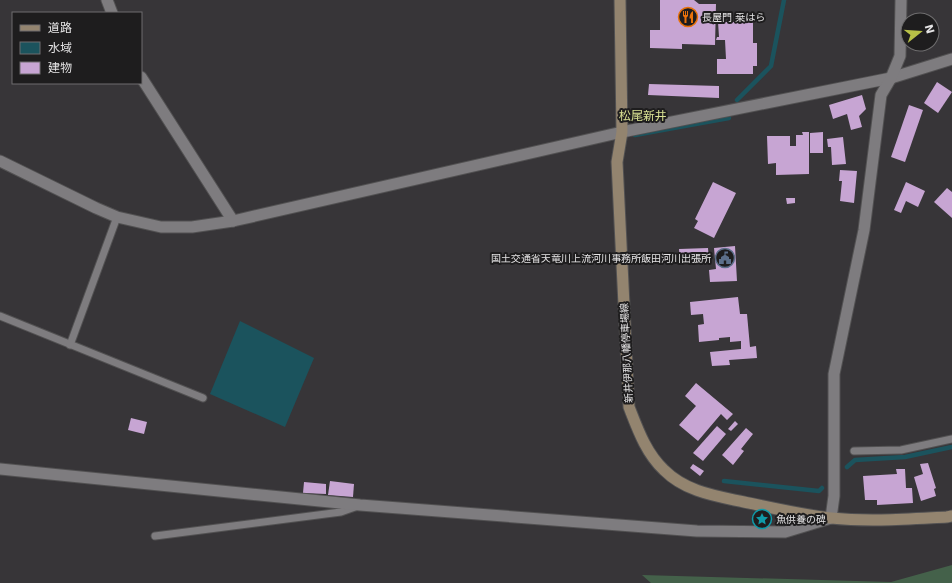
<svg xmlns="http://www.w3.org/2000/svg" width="952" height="583" font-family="'DejaVu Sans','Noto Sans JP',sans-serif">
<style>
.green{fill:#44614a}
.water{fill:#1b535d}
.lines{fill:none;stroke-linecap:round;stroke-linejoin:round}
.stream{stroke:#1b535d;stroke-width:4.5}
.building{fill:#c7a5d3}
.service-casing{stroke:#525152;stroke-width:9}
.minor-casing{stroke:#525152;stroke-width:13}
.tertiary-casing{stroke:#525152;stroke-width:13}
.secondary-casing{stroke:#525152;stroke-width:13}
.service{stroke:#7e7c7f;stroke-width:7}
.minor{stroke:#7e7c7f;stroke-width:11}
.tertiary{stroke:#7e7c7f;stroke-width:11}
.secondary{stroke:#93846f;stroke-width:11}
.labels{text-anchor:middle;stroke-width:4;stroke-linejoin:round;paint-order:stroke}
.poi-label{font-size:10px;fill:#e5e4e5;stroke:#1e1d1e;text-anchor:start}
.street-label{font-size:10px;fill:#e5e4e5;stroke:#1e1d1e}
.quarter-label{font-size:12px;fill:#d9e193;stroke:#1e1d1e}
</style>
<rect width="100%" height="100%" fill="#373538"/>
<polygon class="green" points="952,565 952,583 651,583 642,575 891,582"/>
<polygon class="water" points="240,321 314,358 285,427 210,394"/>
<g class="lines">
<g class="stream">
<polyline points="737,100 771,66 784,0"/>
<polyline points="635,135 729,118"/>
<polyline points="847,467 855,460 905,457 952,447"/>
<polyline points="724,481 819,491 822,488"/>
</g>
</g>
<g class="building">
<polygon points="660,0 694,0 699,4 716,4 715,45 682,44 682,49 650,48 650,30 660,30"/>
<polygon points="753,16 753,43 757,43 757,66 753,66 753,74 717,74 717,59 726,59 725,40 716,40 717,37 719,37 718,22 740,22 740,17"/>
<polygon points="937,82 952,92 938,113 924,103"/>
<polygon points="649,84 719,86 719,98 648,95"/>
<polygon points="862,95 866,109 859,116 862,127 851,130 847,114 833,119 829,105"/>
<polygon points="909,105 923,110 905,162 891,157"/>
<polygon points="802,132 809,132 809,174 776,175 776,163 768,164 767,136 790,136 790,146 796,146 796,135 803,135"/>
<polygon points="823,132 823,153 810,153 810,133"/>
<polygon points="843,137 846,164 832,165 831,147 828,147 827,139"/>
<polygon points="840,170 857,171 854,203 840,201 842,181 839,181"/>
<polygon points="713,182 736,193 714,238 694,228 698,221 695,219"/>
<polygon points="906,182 925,191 918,207 906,201 901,213 894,210"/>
<polygon points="947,188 952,192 952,218 934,202"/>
<polygon points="786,198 795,198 795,203 787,204"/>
<polygon points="735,246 737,281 710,282 709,270 716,269 714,248"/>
<polygon points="708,248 709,261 680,262 679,249"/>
<polygon points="738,297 740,314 747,314 750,347 756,346 757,358 729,360 730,365 712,366 710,352 741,349 741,341 730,342 730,337 719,338 719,340 699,342 698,325 704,324 703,314 691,315 690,302"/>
<polygon points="696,383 733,414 727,420 721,414 698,441 679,425 696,406 685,396"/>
<polygon points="131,418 147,422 144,434 128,430"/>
<polygon points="735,421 738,424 731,431 728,429"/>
<polygon points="717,426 726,434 703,461 693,453"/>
<polygon points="746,428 753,434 741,449 744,451 733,465 722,455"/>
<polygon points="928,463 936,488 934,489 936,496 921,501 914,477 923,474 920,464"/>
<polygon points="693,464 704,471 700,476 690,468"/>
<polygon points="896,469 905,469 906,488 912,488 913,503 877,505 877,500 865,500 863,476 897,474"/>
<polygon points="330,481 354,484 353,497 328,495"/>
<polygon points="304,482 326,484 326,494 303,493"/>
</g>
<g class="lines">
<defs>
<g id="service">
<polyline points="0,316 203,398"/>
<polyline points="70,345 117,217"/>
<polyline points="854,451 901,450 952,439"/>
<polyline points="155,536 341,512 358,506"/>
</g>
<g id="minor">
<polyline points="107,0 112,13"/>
<polyline points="141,77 233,221"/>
<polyline points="622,132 891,78 952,59"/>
<polyline points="0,469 360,505 697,531 785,532 831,518 834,496 834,374 864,230 881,95 891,78 900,56 901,0"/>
</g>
<polyline id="tertiary" points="0,161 96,208 117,217 161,227 192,227 233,221 622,132"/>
<path id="secondary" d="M620,0L622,132L617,162L629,407C638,430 646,453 664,470C686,492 716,496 744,502C773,508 802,515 831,518C869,522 908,519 947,517L952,516"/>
</defs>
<use href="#service" class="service-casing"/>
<use href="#minor" class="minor-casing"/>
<use href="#tertiary" class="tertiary-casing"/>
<use href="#secondary" class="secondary-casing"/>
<use href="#service" class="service"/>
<use href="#minor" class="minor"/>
<use href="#tertiary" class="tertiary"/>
<use href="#secondary" class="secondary"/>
</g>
<defs>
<symbol id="restaurant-ring" viewBox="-11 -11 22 22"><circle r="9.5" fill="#1e1d1e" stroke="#e8710a" stroke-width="1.5"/><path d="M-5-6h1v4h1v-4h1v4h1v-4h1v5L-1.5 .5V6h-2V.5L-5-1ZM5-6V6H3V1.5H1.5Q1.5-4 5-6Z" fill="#e8710a"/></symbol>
<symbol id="civic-ring" viewBox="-11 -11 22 22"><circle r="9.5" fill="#1e1d1e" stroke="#5c6f8a" stroke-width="1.5"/><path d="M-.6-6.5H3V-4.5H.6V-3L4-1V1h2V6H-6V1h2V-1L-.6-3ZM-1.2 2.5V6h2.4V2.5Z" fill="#5c6f8a"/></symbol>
<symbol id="sight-ring" viewBox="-11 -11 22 22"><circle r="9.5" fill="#1e1d1e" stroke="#0f9aa8" stroke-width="1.5"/><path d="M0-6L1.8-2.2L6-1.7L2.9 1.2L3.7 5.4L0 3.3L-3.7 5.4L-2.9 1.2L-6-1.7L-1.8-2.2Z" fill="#0f9aa8"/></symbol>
</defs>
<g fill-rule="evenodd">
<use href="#restaurant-ring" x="677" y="6" width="22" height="22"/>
<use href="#civic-ring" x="714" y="247" width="22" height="22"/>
<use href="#sight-ring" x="751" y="508" width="22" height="22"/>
</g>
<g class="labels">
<g class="poi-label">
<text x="702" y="21">長屋門 桒はら</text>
<text x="711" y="262" text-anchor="end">国土交通省天竜川上流河川事務所飯田河川出張所</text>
<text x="776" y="523">魚供養の碑</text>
</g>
<g class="street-label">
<text transform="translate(626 353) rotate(-93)" y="4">新井伊那八幡停車場線</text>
</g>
<g class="quarter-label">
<text x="643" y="120">松尾新井</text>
</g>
</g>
<rect x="12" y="12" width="130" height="72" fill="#1e1d1e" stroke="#6e6d6e"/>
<rect x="20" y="25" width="20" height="6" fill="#93846f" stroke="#6e6d6e"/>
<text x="48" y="32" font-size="12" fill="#e5e4e5">道路</text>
<rect x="20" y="42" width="20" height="12" fill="#1b535d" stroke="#6e6d6e"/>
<text x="48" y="52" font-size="12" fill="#e5e4e5">水域</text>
<rect x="20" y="62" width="20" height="12" fill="#c7a5d3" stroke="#6e6d6e"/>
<text x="48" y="72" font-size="12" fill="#e5e4e5">建物</text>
<g transform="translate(920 32) rotate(73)"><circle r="19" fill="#1e1d1e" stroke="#6e6d6e"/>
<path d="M0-3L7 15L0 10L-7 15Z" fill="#b8c147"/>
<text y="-6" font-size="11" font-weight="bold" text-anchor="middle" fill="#e5e4e5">N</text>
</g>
</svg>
